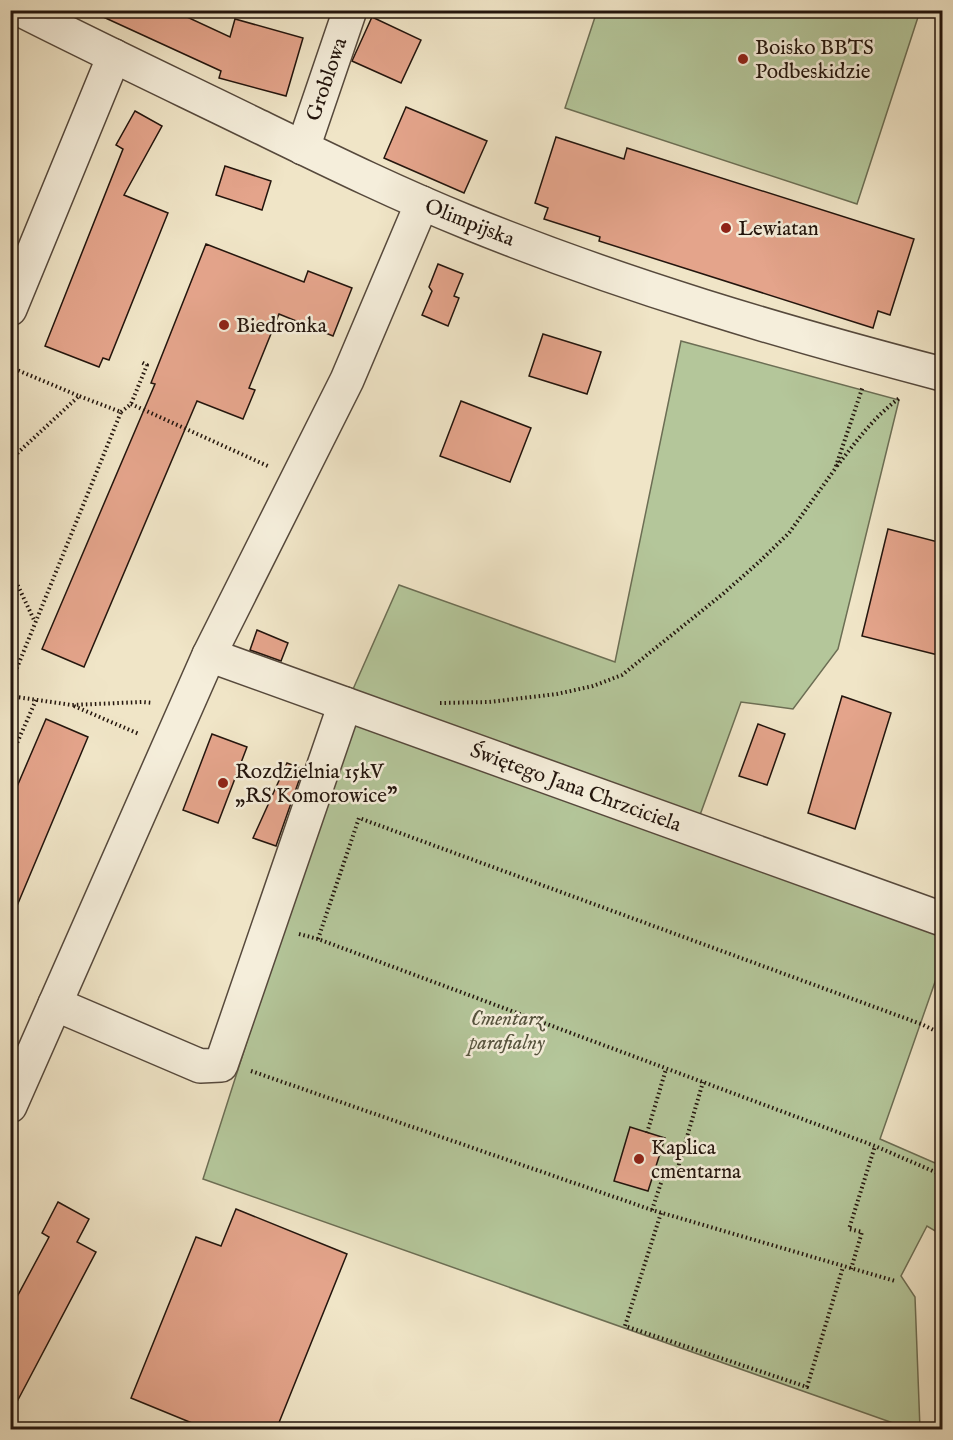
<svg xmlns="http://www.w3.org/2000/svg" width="953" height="1440" font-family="'IM FELL English',serif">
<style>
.green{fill:#b4c69a;stroke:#6c6e54;stroke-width:1.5}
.building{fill:#e4a48b;stroke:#23150d;stroke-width:1.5}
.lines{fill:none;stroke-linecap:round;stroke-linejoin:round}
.minor-casing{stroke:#56493c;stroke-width:36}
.path{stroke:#23150d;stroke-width:4;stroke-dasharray:1.5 3;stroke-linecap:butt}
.minor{stroke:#f5eedb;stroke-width:33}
.poi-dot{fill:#8f2418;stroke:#f5eedb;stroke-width:2}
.labels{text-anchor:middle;stroke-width:5;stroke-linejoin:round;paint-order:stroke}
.poi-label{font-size:21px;fill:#23150d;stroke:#f5eedb;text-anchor:start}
.street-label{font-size:21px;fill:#23150d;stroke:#f5eedb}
.park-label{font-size:21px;font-style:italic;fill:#56533e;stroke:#f5eedb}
</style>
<rect width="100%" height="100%" fill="#f0e5c7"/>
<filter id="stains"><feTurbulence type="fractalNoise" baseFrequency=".00333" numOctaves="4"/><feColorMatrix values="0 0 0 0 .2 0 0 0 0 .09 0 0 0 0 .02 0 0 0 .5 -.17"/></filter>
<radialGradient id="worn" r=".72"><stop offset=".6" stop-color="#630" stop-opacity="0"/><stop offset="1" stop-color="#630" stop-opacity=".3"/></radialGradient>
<g class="green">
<polygon points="597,11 920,11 857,204 565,108"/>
<polygon points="681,341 899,400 838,649 793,709 741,702 700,815 350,696 399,585 615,662"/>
<polygon points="351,716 942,930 942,962 880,1139 942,1166 942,1235 927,1226 901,1276 915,1297 920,1429 910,1429 203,1179"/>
</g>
<g class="building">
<polygon points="88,10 172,10 230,37 235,19 303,38 286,96 219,78 221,71"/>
<polygon points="372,17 421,40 401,83 352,61"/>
<polygon points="406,107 487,141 464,193 384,158"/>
<polygon points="135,111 162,126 124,195 168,213 109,360 103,358 99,367 45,346 123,149 116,145"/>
<polygon points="556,137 624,159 627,148 914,239 890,315 878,311 873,328 599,241 600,237 544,219 548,208 535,203"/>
<polygon points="225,166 271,181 262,210 216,195"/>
<polygon points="206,244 304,282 308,271 352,288 333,336 279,314 249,388 255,390 243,419 197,401 84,667 42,649 155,384 151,383"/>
<polygon points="438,264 463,274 454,296 459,298 448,326 422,315 432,291 429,287"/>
<polygon points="543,334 601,352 587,394 529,376"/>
<polygon points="461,401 531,428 510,482 440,456"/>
<polygon points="888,529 942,543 942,656 862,636"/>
<polygon points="257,630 288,643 281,661 250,650"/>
<polygon points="842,696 891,713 855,829 808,813"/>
<polygon points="46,719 88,737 11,920 10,803"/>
<polygon points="758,724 785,734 767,785 739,776"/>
<polygon points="212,734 247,747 218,823 183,810"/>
<polygon points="287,763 303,769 276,846 253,838"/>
<polygon points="630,1127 665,1138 648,1191 614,1181"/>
<polygon points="58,1202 89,1219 77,1242 96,1252 10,1415 10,1310 49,1237 42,1233"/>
<polygon points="236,1209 347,1254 276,1430 209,1430 131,1398 196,1237 221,1246"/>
</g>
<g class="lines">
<defs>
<g id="minor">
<path d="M21,10C98,49 176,86 254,124C324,158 395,193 467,222C622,285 781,332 942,374"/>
<polyline points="303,148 350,10"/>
<polyline points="10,309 114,56"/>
<polyline points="209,655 942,919"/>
<polyline points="55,1004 200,1066 221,1065 345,704"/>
<polyline points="10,1106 209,655 347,380 422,203"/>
</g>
</defs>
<use href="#minor" class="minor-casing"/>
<g class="path">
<polyline points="10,367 79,396 10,460"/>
<polyline points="131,404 270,467"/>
<polyline points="121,412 131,404 147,365 141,362"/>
<path d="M837,466C856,442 875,415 901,397"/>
<polyline points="10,569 35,622"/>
<polyline points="10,685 121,412 79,396"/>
<polyline points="10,696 72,705 142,702 153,703"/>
<polyline points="440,703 489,702 557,694 593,686 622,675 724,593 760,561 789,533 835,469 863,386"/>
<polyline points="74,706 139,734"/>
<polyline points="10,759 36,700"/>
<polyline points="299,934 318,939 875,1146 942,1175"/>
<polyline points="318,939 359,818 921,1024 942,1034"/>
<polyline points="251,1071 652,1210 895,1281"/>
<polyline points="942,1076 941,1084 942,1087"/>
<polyline points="647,1133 666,1069"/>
<polyline points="652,1210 664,1174 675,1178 703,1082"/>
<polyline points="661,1213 625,1326 807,1387 843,1267"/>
<polyline points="851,1269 862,1232 849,1229 875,1146"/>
</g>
<use href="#minor" class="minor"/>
</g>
<g class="poi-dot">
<circle cx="743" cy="59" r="6"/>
<circle cx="726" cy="228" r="6"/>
<circle cx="224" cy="325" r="6"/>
<circle cx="223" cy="783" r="6"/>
<circle cx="639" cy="1159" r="6"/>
</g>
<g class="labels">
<g class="poi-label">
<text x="755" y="54">Boisko BBTS<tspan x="755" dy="24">Podbeskidzie</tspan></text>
<text x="738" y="235">Lewiatan</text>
<text x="236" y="332">Biedronka</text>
<text x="235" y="778">Rozdzielnia 15kV<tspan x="235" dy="24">„RS Komorowice”</tspan></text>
<text x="651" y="1154">Kaplica<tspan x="651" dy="24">cmentarna</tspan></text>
</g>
<g class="street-label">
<text transform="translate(326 79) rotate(-71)" y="7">Groblowa</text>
<text transform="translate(470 222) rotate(22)" y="7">Olimpijska</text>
<text transform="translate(576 787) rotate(20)" y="7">Świętego Jana Chrzciciela</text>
</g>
<g class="park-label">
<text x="507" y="1025">Cmentarz<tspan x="507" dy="24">parafialny</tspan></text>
</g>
</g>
<rect width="953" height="1440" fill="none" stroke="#f0e5c7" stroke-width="36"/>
<rect x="12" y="12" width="929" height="1416" fill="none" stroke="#23150d" stroke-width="3"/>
<rect x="18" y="18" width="917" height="1404" fill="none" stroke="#23150d" stroke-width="1.5"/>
<rect width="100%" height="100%" filter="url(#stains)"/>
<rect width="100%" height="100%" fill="url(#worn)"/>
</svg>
